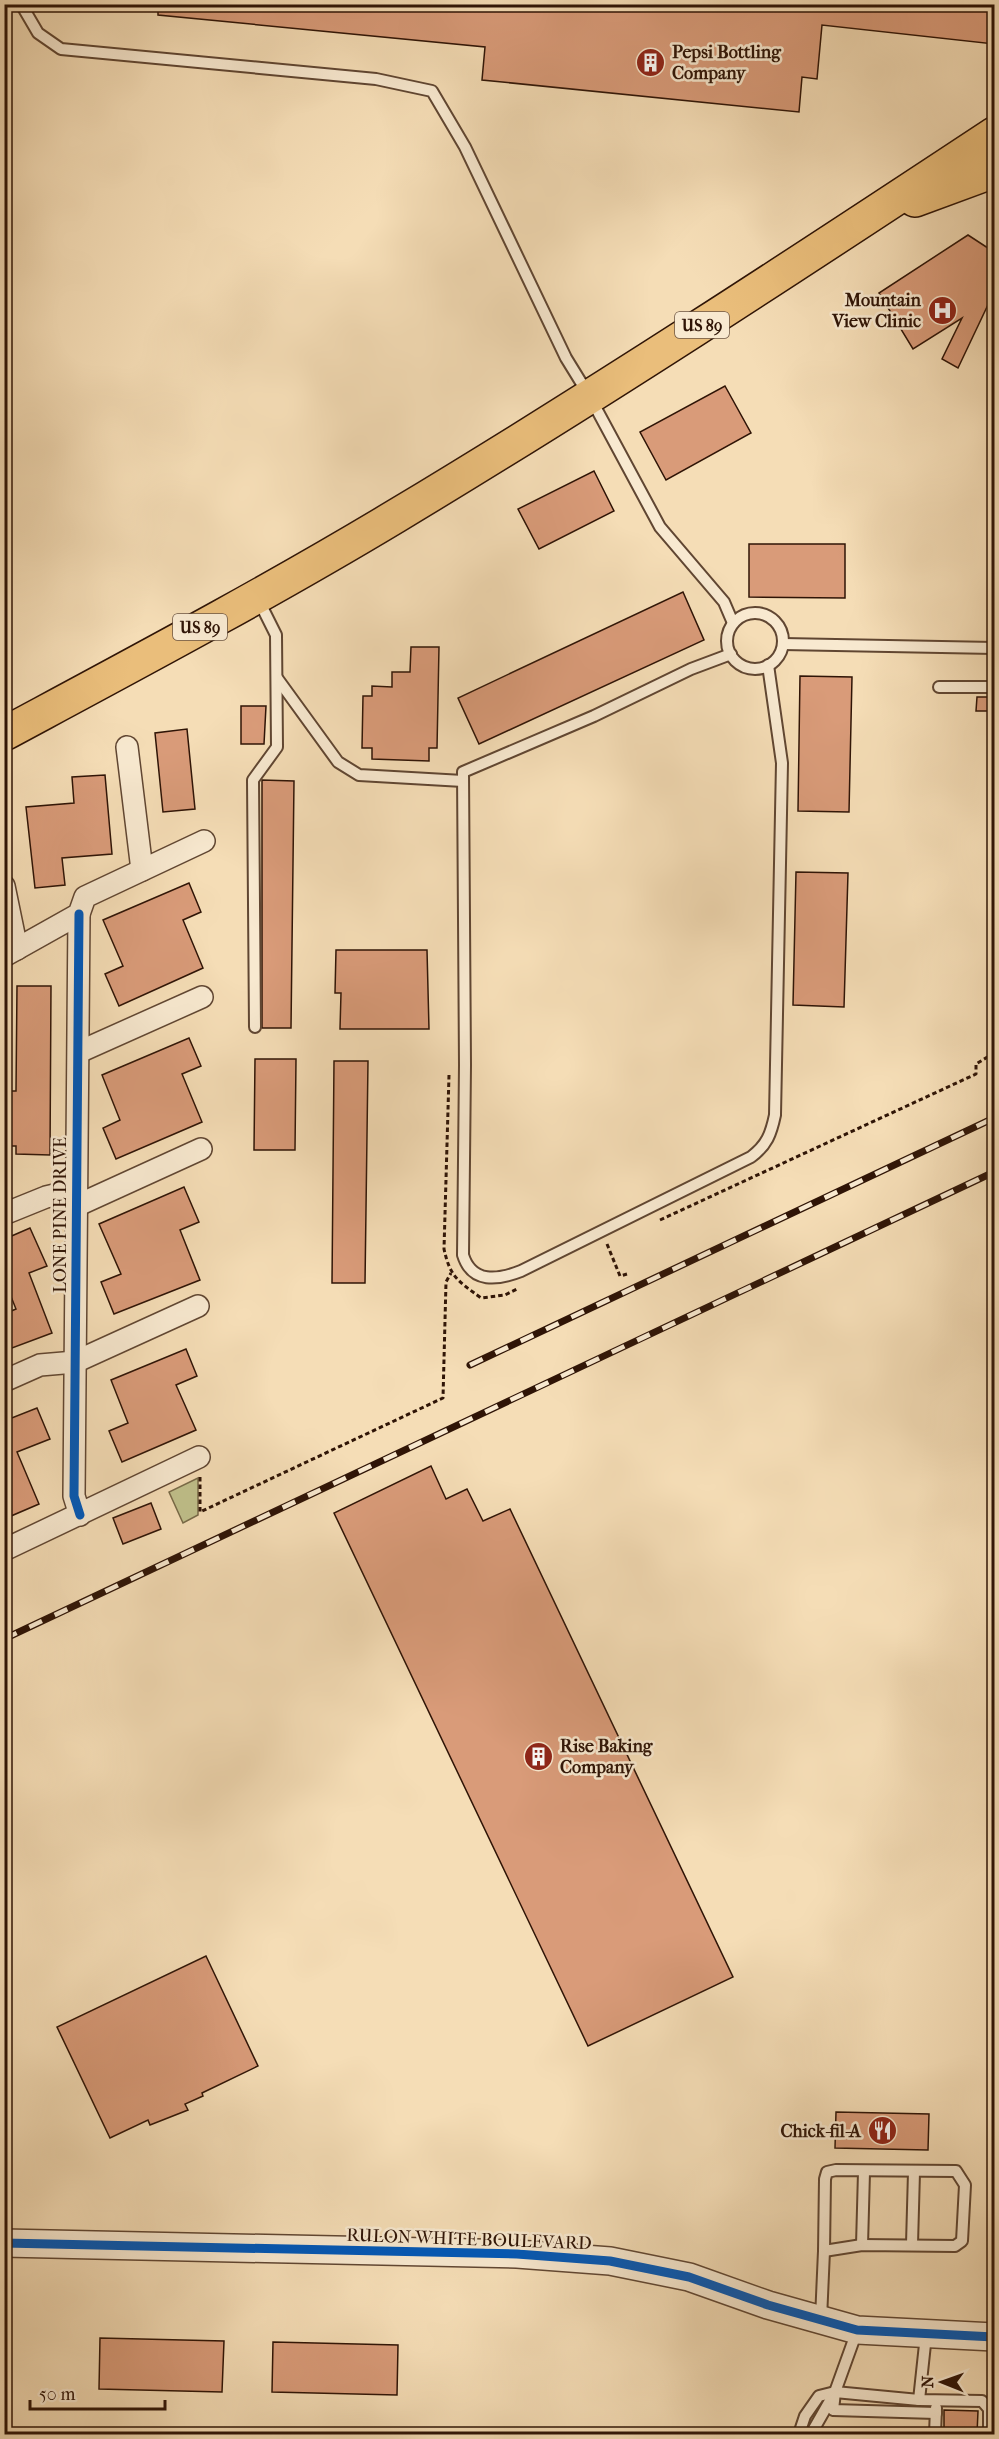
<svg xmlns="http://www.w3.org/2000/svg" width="999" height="2439" font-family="'IM FELL French Canon',serif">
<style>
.green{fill:#c0c08b;stroke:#786a48;stroke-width:1.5}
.building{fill:#d99b79;stroke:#2f1406;stroke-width:1.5}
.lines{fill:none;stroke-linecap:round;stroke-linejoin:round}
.service-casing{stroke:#604632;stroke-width:14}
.minor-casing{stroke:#604632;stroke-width:24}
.tertiary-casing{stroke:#604632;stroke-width:30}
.primary-casing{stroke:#2f1406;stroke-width:36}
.path{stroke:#2f1406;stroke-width:3;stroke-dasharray:4.5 3;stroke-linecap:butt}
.service{stroke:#f8e9d0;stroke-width:10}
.minor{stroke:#f8e9d0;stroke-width:21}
.tertiary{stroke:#f8e9d0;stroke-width:27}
.primary{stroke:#eabe7b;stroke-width:33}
.rail-casing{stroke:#2f1406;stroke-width:7}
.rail{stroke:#f8e9d0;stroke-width:4.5;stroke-dasharray:14;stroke-linecap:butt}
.cycleway-casing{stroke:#f8e9d0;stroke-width:13}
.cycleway{stroke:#0057b8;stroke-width:9}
.labels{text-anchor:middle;stroke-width:5;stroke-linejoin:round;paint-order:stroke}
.shield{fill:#f8e9d0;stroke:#6b5443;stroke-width:1.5}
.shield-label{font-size:16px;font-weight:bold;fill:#2f1406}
.poi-label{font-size:18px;font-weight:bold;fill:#2f1406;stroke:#f8e9d0;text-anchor:start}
.street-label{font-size:18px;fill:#2f1406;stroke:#f8e9d0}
</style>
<rect width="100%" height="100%" fill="#f5ddb6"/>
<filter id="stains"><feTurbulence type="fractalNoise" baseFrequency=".00333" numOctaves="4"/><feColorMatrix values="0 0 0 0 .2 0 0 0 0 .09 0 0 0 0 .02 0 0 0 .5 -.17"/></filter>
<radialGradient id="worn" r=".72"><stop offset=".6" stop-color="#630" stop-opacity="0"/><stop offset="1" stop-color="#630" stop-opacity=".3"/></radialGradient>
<polygon class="green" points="198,1478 198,1515 183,1523 169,1492"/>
<g class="building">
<polygon points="158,4 994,4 994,44 822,25 817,79 802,77 799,112 482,80 485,47 158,15"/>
<polygon points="968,235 994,252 994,292 958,368 942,359 962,318 913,349 879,293"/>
<polygon points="725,386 751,433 666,480 640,432"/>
<polygon points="594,471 614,511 539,549 518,509"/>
<polygon points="749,544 845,544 845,598 749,597"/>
<polygon points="683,592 704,640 479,744 458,698"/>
<polygon points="411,647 439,647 437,748 429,748 429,761 372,759 372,748 362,748 363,696 372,696 372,686 392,687 392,672 410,672"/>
<polygon points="800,676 852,677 849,812 798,811"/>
<polygon points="977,697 994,697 994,711 976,711"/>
<polygon points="241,706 266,706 264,744 241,744"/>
<polygon points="187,729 195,809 163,812 155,733"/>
<polygon points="105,775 112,854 62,858 65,885 35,888 26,807 74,803 72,777"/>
<polygon points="262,780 294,781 291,1028 262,1028"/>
<polygon points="796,872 848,873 844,1007 793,1005"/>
<polygon points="189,883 201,912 183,920 203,968 119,1006 105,974 123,966 103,920"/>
<polygon points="336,950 427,950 429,1029 340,1029 341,993 335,993"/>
<polygon points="17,986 51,986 50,1155 16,1154 16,1146 10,1146 11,1091 16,1091"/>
<polygon points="189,1038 201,1066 182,1074 202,1122 116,1159 103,1128 120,1120 102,1075"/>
<polygon points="255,1059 296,1059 295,1150 254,1150"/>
<polygon points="334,1061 368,1061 365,1283 332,1283"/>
<polygon points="184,1187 199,1222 180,1230 200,1280 114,1314 101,1282 121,1274 99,1224"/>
<polygon points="30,1228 47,1266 29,1273 52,1333 4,1351 4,1314 16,1309 4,1279 4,1245 9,1243 7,1238"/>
<polygon points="186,1349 197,1376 176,1385 196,1430 122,1462 109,1431 128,1423 111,1380"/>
<polygon points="37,1408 50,1439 17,1452 39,1504 4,1519 4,1421"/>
<polygon points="431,1466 446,1499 467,1489 483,1521 510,1509 733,1977 588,2046 334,1513"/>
<polygon points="151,1503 161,1529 123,1544 113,1518"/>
<polygon points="206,1956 258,2066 202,2093 203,2096 185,2104 188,2110 150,2125 148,2120 110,2138 57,2027"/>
<polygon points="836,2112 929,2114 928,2150 835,2148"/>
<polygon points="100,2338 224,2341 222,2392 99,2389"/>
<polygon points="273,2342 398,2345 397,2395 272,2392"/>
<polygon points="944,2410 978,2411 977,2434 944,2434"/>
</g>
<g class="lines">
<defs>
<g id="service">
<polyline points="21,4 38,33 61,49 376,79 432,91 465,147 566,358 590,397 660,527 724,602 733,623"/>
<circle cx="755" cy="641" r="28"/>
<polyline points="783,644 994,648"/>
<path d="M731,654L691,669L594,716L463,772L465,1065L463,1255C472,1284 498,1280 521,1271L751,1157C767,1145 771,1134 775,1115L782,763L768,665"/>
<polyline points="277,678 338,762 359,775 463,781"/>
<polyline points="939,687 994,687"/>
<polyline points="255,1027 253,780 277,747 276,635 258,599"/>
<polygon points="836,2170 956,2171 965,2185 962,2241 955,2246 862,2245 824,2251 825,2179 827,2172"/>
<polyline points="912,2244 914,2172"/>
<polyline points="862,2245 864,2172"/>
<polyline points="821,2319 824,2251"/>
<polyline points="926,2335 919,2400 982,2401 989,2409 989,2434"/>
<polyline points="835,2392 833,2410 936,2413"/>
<polyline points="799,2434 805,2416 819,2396 835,2392 919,2400"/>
<polyline points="811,2434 835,2392 857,2331"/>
<polyline points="935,2434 936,2408"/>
</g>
<g id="minor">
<polyline points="127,747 142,870"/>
<polyline points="4,886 17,949"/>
<polyline points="79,914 74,1496 80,1515"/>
<polyline points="4,956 79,914 85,897 204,841"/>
<polyline points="79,1052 202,997"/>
<polyline points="76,1206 201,1149"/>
<polyline points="4,1214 46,1197 76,1190"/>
<polyline points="4,1381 40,1365 75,1362 198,1306"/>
<polyline points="4,1550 199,1457"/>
</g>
<polyline id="tertiary" points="4,2243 517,2254 610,2261 689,2277 768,2305 857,2330 994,2337"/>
<g id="primary">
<polyline points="915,200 994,171"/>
<path d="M4,734C136,663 268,593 396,516C599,394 797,264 994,134"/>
</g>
</defs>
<use href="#service" class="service-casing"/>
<use href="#minor" class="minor-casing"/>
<use href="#tertiary" class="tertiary-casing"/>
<use href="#primary" class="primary-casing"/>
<g class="path">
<path d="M449,1075L444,1249C450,1277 458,1281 481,1298L505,1295L517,1289"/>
<polyline points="660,1220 976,1074 976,1064 994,1053"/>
<polyline points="607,1244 620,1276 627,1274"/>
<polyline points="200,1477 200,1512 443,1398 446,1282 451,1273"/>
</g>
<use href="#service" class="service"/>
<use href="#minor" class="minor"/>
<use href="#tertiary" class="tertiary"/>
<use href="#primary" class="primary"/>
<defs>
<g id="rail">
<polyline points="470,1365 994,1118"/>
<polyline points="4,1639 994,1172"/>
</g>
</defs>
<use href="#rail" class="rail-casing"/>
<use href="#rail" class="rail"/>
<defs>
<g id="cycleway">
<polyline points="79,914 74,1496 80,1515"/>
<polyline points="4,2243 517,2254 610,2261 689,2277 768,2305 857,2330 994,2337"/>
</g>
</defs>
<use href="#cycleway" class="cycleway-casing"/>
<use href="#cycleway" class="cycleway"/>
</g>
<defs>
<symbol id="building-disc" viewBox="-11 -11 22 22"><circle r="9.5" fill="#8f2418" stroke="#f8e9d0"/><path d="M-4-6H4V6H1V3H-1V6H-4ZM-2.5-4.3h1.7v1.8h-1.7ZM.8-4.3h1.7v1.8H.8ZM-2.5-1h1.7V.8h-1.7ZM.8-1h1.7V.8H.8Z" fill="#fff"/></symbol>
<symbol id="hospital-disc" viewBox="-11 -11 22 22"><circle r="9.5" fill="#8f2418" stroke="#f8e9d0"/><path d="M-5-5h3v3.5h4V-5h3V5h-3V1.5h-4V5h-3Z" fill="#fff"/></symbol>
<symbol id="restaurant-disc" viewBox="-11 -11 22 22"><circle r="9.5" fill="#8f2418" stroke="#f8e9d0"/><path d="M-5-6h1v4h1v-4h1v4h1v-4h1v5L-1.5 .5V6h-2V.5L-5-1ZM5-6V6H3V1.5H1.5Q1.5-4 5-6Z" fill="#fff"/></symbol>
</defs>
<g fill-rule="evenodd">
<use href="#building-disc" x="634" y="46" width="33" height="33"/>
<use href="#hospital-disc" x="926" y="294" width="33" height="33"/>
<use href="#building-disc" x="522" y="1740" width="33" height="33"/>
<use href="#restaurant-disc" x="866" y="2114" width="33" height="33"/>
</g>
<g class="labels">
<g class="shield">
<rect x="675" y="312" width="54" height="26" rx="4.5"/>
<rect x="173" y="614" width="54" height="26" rx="4.5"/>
</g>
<g class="shield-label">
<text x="702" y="331">US 89</text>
<text x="200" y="633">US 89</text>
</g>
<g class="poi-label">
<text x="672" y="58">Pepsi Bottling<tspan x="672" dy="21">Company</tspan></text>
<text x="921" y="306" text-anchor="end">Mountain<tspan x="921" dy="21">View Clinic</tspan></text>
<text x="560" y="1752">Rise Baking<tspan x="560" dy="21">Company</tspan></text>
<text x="861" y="2137" text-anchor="end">Chick-fil-A</text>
</g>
<g class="street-label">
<text transform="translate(60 1215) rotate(-90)" y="6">LONE PINE DRIVE</text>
<text transform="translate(469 2239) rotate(2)" y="6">RULON WHITE BOULEVARD</text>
</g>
</g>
<rect width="999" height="2439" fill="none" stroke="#f5ddb6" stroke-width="24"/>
<rect x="6" y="6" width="987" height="2427" fill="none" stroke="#2f1406" stroke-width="3"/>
<rect x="12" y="12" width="975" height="2415" fill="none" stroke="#2f1406" stroke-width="1.5"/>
<g transform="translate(942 2382) rotate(271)" stroke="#f8e9d0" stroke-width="4.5" paint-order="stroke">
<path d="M0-4.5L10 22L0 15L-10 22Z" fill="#2f1406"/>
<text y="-9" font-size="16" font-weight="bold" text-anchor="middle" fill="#2f1406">N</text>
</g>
<path d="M30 2400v9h135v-9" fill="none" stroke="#2f1406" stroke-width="3"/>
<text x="39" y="2400" font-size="18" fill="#2f1406" stroke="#f8e9d0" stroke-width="4.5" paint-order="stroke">50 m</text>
<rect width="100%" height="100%" filter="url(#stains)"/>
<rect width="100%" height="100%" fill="url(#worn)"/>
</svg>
